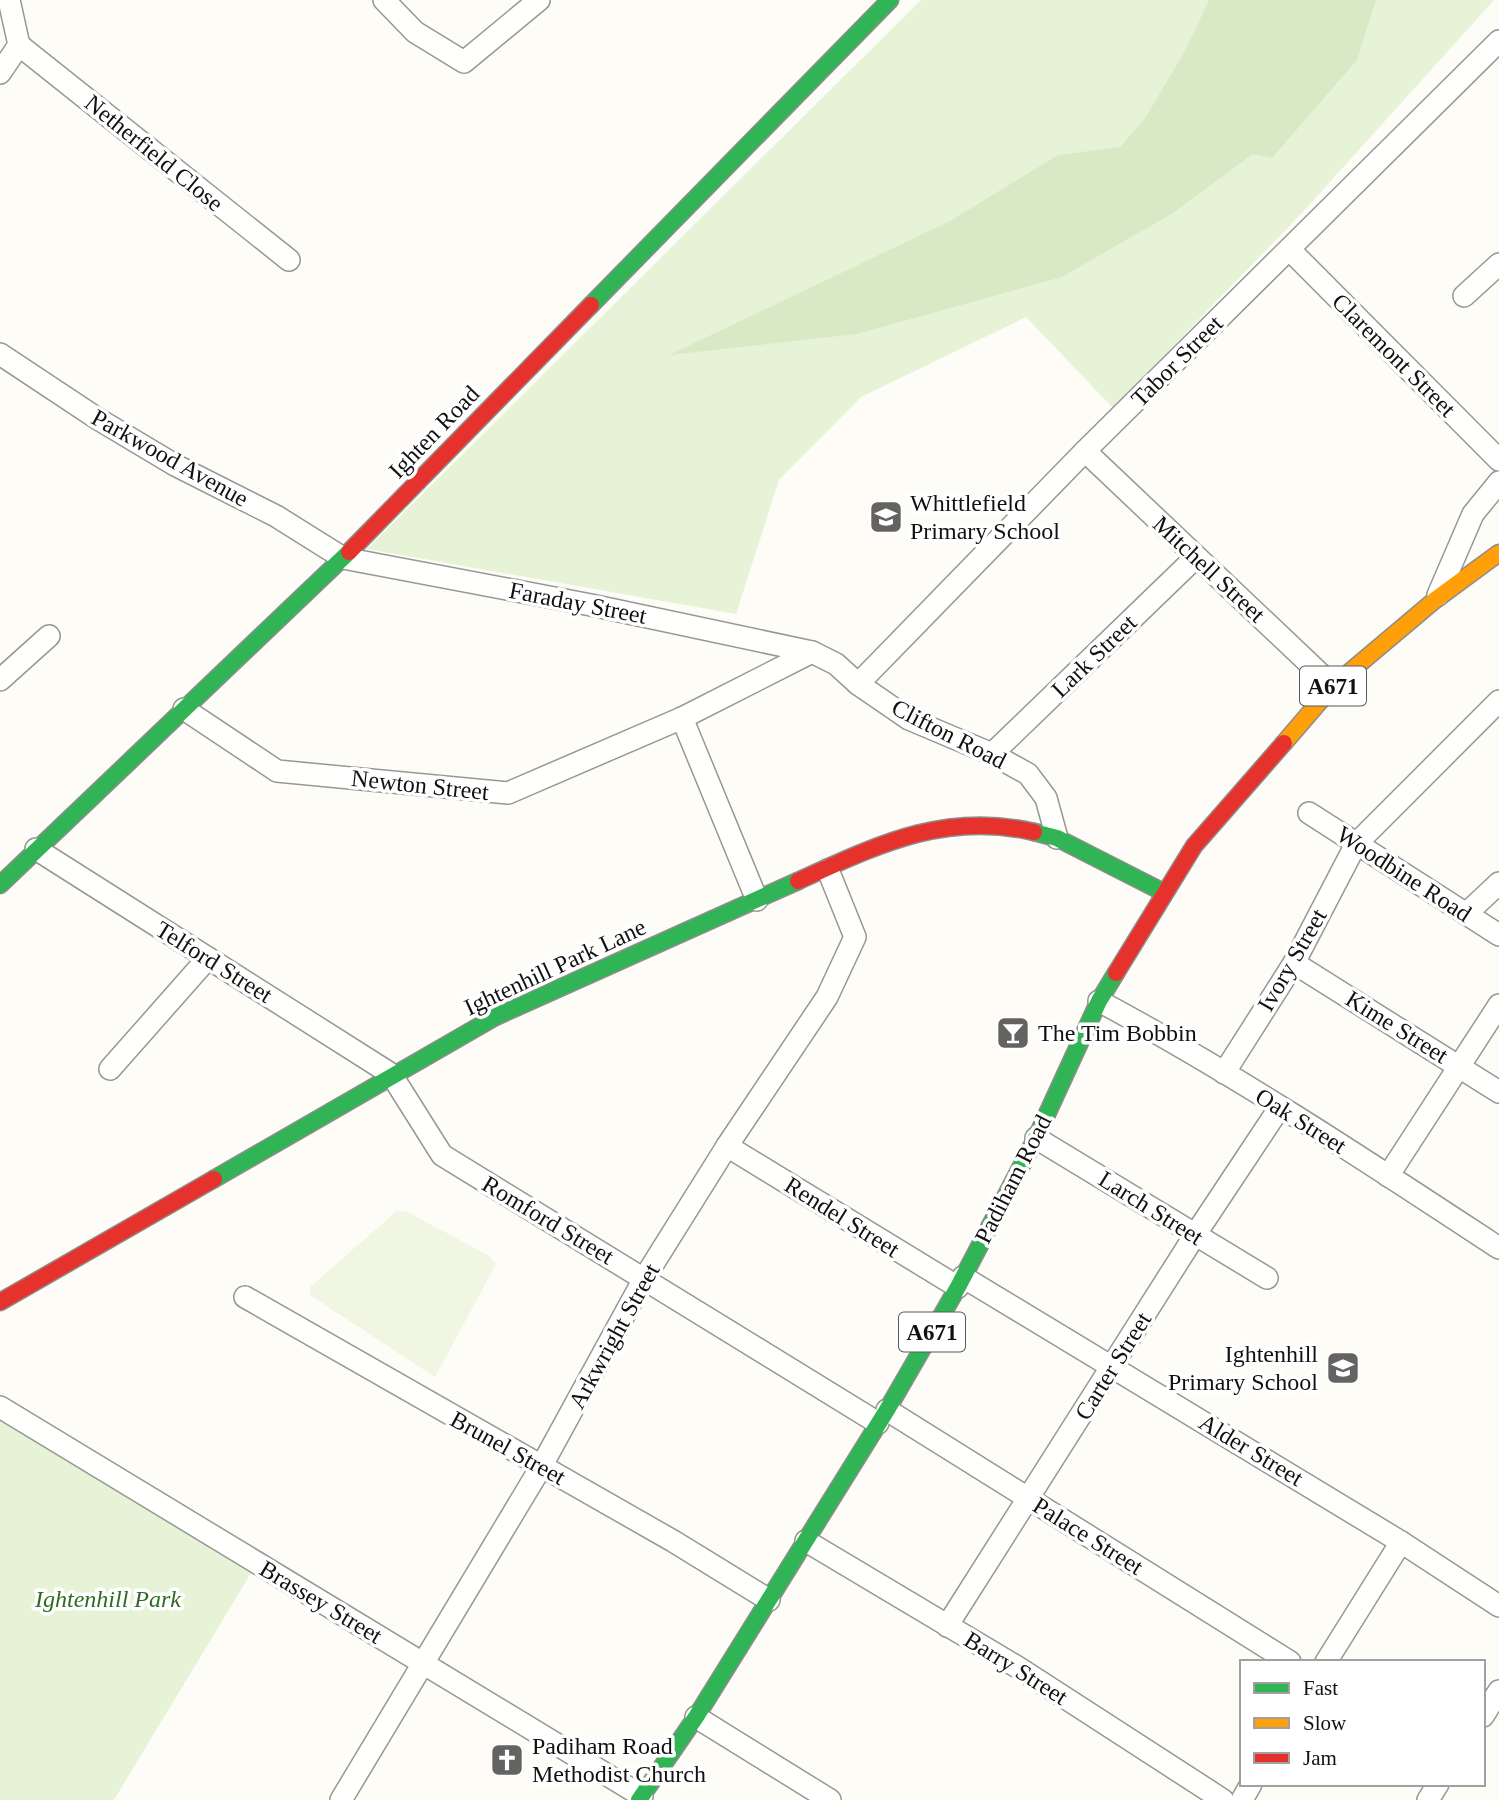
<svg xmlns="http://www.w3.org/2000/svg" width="1499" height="1800" font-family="Georgia,serif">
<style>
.green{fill:#e7f3d7}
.forest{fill:#d8eac5}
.pitch{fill:#f0f6e1}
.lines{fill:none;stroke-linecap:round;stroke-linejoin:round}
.street-casing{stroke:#979795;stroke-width:24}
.fast-casing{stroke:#8e8d8b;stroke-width:19}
.slow-casing{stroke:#8e8d8b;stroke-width:19}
.jam-casing{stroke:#8e8d8b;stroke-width:19}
.street{stroke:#fffffe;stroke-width:21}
.fast{stroke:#30b455;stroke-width:16}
.slow{stroke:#ff9f0a;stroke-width:16}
.jam{stroke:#e5322d;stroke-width:16}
.labels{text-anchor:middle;stroke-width:7;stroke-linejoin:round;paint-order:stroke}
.shield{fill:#fff;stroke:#585858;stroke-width:2}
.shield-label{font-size:23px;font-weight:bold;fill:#111}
.street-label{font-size:24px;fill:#111;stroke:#fff}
.poi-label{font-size:24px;fill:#111;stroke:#fff;text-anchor:start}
.park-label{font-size:24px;font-style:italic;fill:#2f6b1f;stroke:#fff}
</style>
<rect width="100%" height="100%" fill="#fdfcf7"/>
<g class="green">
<polygon points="921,0 1494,0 1301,214 1113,408 1026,317 861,397 779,480 736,614 367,549"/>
<polygon points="0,1407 257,1563 114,1800 0,1800"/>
</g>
<polygon class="forest" points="1209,0 1376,0 1357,60 1272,158 1253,154 1173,213 1062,277 857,334 669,355 950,221 1058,155 1120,147 1144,120 1185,51"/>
<polygon class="pitch" points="397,1211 405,1211 488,1255 496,1264 435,1377 310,1295 310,1287"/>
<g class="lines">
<defs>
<g id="street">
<polyline points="384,0 415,32 464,62 539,0"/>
<polyline points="19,45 289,260"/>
<polyline points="0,73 19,45 9,0"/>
<polyline points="1290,250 1499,460"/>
<polyline points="1464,296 1499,264"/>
<polyline points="0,354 98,419 175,465 276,516 343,558 591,605 812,652 836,664 858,684 909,719 992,754 1028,774 1046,798 1057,838"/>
<polyline points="1085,451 1333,686"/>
<polyline points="1438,595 1473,514 1499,482"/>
<polyline points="0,680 49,636"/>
<polyline points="858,684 1085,451 1499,41"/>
<polyline points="184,709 277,771 508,793 682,718 812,652"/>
<polyline points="682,718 757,900"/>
<polyline points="992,754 1195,558"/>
<polyline points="1309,813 1499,935"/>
<polyline points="36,849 391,1074 442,1155 878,1423"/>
<polyline points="1466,914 1499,883"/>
<polyline points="1294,963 1499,1092"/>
<path d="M1099,1001C1237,1075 1368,1162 1499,1248"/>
<polyline points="110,1069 208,958"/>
<polyline points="1224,1073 1294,963 1356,844 1499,701"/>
<polyline points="1036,1138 1267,1278"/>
<polyline points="727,1146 958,1287"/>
<polyline points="1388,1176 1499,1005"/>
<polyline points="963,1277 1401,1542 1499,1606"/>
<polyline points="245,1297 673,1541 769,1600"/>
<polyline points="0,1407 642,1796"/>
<polyline points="887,1410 1290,1662"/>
<polyline points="806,1541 1019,1668 1223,1800"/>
<polyline points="947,1626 1195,1235 1280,1107"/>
<polyline points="1326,1662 1401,1542"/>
<polyline points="1483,1716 1499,1691"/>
<polyline points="696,1717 830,1800"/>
<polyline points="341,1800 541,1467 645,1277 727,1146 827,997 855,937 828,870"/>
<polyline points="1242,1800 1251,1784"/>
<polyline points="1428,1800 1438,1784"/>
</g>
<g id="fast">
<polyline points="591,305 890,0"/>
<polyline points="1034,832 1057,838 1163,892"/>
<polyline points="0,885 349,552"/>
<polyline points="214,1179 495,1017 798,881"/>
<polyline points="639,1800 696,1717 887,1410 958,1287 1036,1138 1099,1001 1116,973"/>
</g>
<polyline id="slow" points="1284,743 1333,686 1435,600 1499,553"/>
<g id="jam">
<polyline points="349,552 591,305"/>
<path d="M798,881C877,845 945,811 1034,832"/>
<polyline points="1116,973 1194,846 1284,743"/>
<polyline points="0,1302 214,1179"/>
</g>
</defs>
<use href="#street" class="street-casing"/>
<use href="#fast" class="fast-casing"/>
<use href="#slow" class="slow-casing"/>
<use href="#jam" class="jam-casing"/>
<use href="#street" class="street"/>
<use href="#fast" class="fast"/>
<use href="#slow" class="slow"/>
<use href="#jam" class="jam"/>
</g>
<defs>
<symbol id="school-square" viewBox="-11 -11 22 22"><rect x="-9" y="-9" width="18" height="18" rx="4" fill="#646362" stroke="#fff"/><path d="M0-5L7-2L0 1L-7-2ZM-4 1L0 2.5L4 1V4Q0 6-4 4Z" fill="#fff"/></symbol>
<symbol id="bar-square" viewBox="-11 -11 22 22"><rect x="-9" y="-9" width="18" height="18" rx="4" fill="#646362" stroke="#fff"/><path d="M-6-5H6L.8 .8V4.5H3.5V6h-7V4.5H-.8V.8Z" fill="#fff"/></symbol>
<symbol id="church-square" viewBox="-11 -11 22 22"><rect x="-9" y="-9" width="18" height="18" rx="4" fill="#646362" stroke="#fff"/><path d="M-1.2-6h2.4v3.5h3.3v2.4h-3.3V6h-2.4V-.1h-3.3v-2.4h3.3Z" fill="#fff"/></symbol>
</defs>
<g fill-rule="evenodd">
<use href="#school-square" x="867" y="498" width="38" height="38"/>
<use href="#bar-square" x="994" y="1014" width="38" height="38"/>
<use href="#school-square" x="1324" y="1349" width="38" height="38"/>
<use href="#church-square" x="488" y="1741" width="38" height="38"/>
</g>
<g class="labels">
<g class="shield">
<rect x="1300" y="666.5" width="66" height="39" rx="5"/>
<rect x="899" y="1312.5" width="66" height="39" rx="5"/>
</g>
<g class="shield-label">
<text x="1333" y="694">A671</text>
<text x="932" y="1340">A671</text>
</g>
<g class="street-label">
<text transform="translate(154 153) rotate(39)" y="8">Netherfield Close</text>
<text transform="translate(1394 355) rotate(45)" y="8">Claremont Street</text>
<text transform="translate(1177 361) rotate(-45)" y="8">Tabor Street</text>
<text transform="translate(434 432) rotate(-46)" y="8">Ighten Road</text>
<text transform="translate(170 458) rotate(29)" y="8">Parkwood Avenue</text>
<text transform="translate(1209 569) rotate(43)" y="8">Mitchell Street</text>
<text transform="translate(578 603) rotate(11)" y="8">Faraday Street</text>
<text transform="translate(1094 656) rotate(-44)" y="8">Lark Street</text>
<text transform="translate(949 734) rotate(27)" y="8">Clifton Road</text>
<text transform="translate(420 785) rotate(6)" y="8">Newton Street</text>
<text transform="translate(1404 874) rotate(33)" y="8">Woodbine Road</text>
<text transform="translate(1292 960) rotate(-60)" y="8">Ivory Street</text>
<text transform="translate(214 962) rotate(32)" y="8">Telford Street</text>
<text transform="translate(555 967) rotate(-25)" y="8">Ightenhill Park Lane</text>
<text transform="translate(1397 1027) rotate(32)" y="8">Kime Street</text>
<text transform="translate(1301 1121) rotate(32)" y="8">Oak Street</text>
<text transform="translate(1013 1179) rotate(-63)" y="8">Padiham Road</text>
<text transform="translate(1151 1208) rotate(32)" y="8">Larch Street</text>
<text transform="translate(842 1217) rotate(32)" y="8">Rendel Street</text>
<text transform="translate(548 1220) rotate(31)" y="8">Romford Street</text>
<text transform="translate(614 1336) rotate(-61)" y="8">Arkwright Street</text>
<text transform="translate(1113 1366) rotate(-58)" y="8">Carter Street</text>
<text transform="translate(508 1448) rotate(29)" y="8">Brunel Street</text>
<text transform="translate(1251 1450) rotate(31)" y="8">Alder Street</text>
<text transform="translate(1088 1536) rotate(32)" y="8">Palace Street</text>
<text transform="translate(321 1602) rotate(31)" y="8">Brassey Street</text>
<text transform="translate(1016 1668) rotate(32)" y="8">Barry Street</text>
</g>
<g class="poi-label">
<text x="910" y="511">Whittlefield<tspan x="910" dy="28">Primary School</tspan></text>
<text x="1038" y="1041">The Tim Bobbin</text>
<text x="1318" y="1362" text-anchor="end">Ightenhill<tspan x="1318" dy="28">Primary School</tspan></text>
<text x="532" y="1754">Padiham Road<tspan x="532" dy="28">Methodist Church</tspan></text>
</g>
<g class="park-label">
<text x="108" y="1607">Ightenhill Park</text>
</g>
</g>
<rect x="1240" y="1660" width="245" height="126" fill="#ffffff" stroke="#a0a0a0" stroke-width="2"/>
<rect x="1254" y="1683" width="35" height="10" fill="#30b455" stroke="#a0a0a0" stroke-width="2"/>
<text x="1303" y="1695" font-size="21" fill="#111111">Fast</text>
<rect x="1254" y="1718" width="35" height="10" fill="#ff9f0a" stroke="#a0a0a0" stroke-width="2"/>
<text x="1303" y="1730" font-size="21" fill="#111111">Slow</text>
<rect x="1254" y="1753" width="35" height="10" fill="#e5322d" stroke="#a0a0a0" stroke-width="2"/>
<text x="1303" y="1765" font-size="21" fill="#111111">Jam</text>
</svg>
